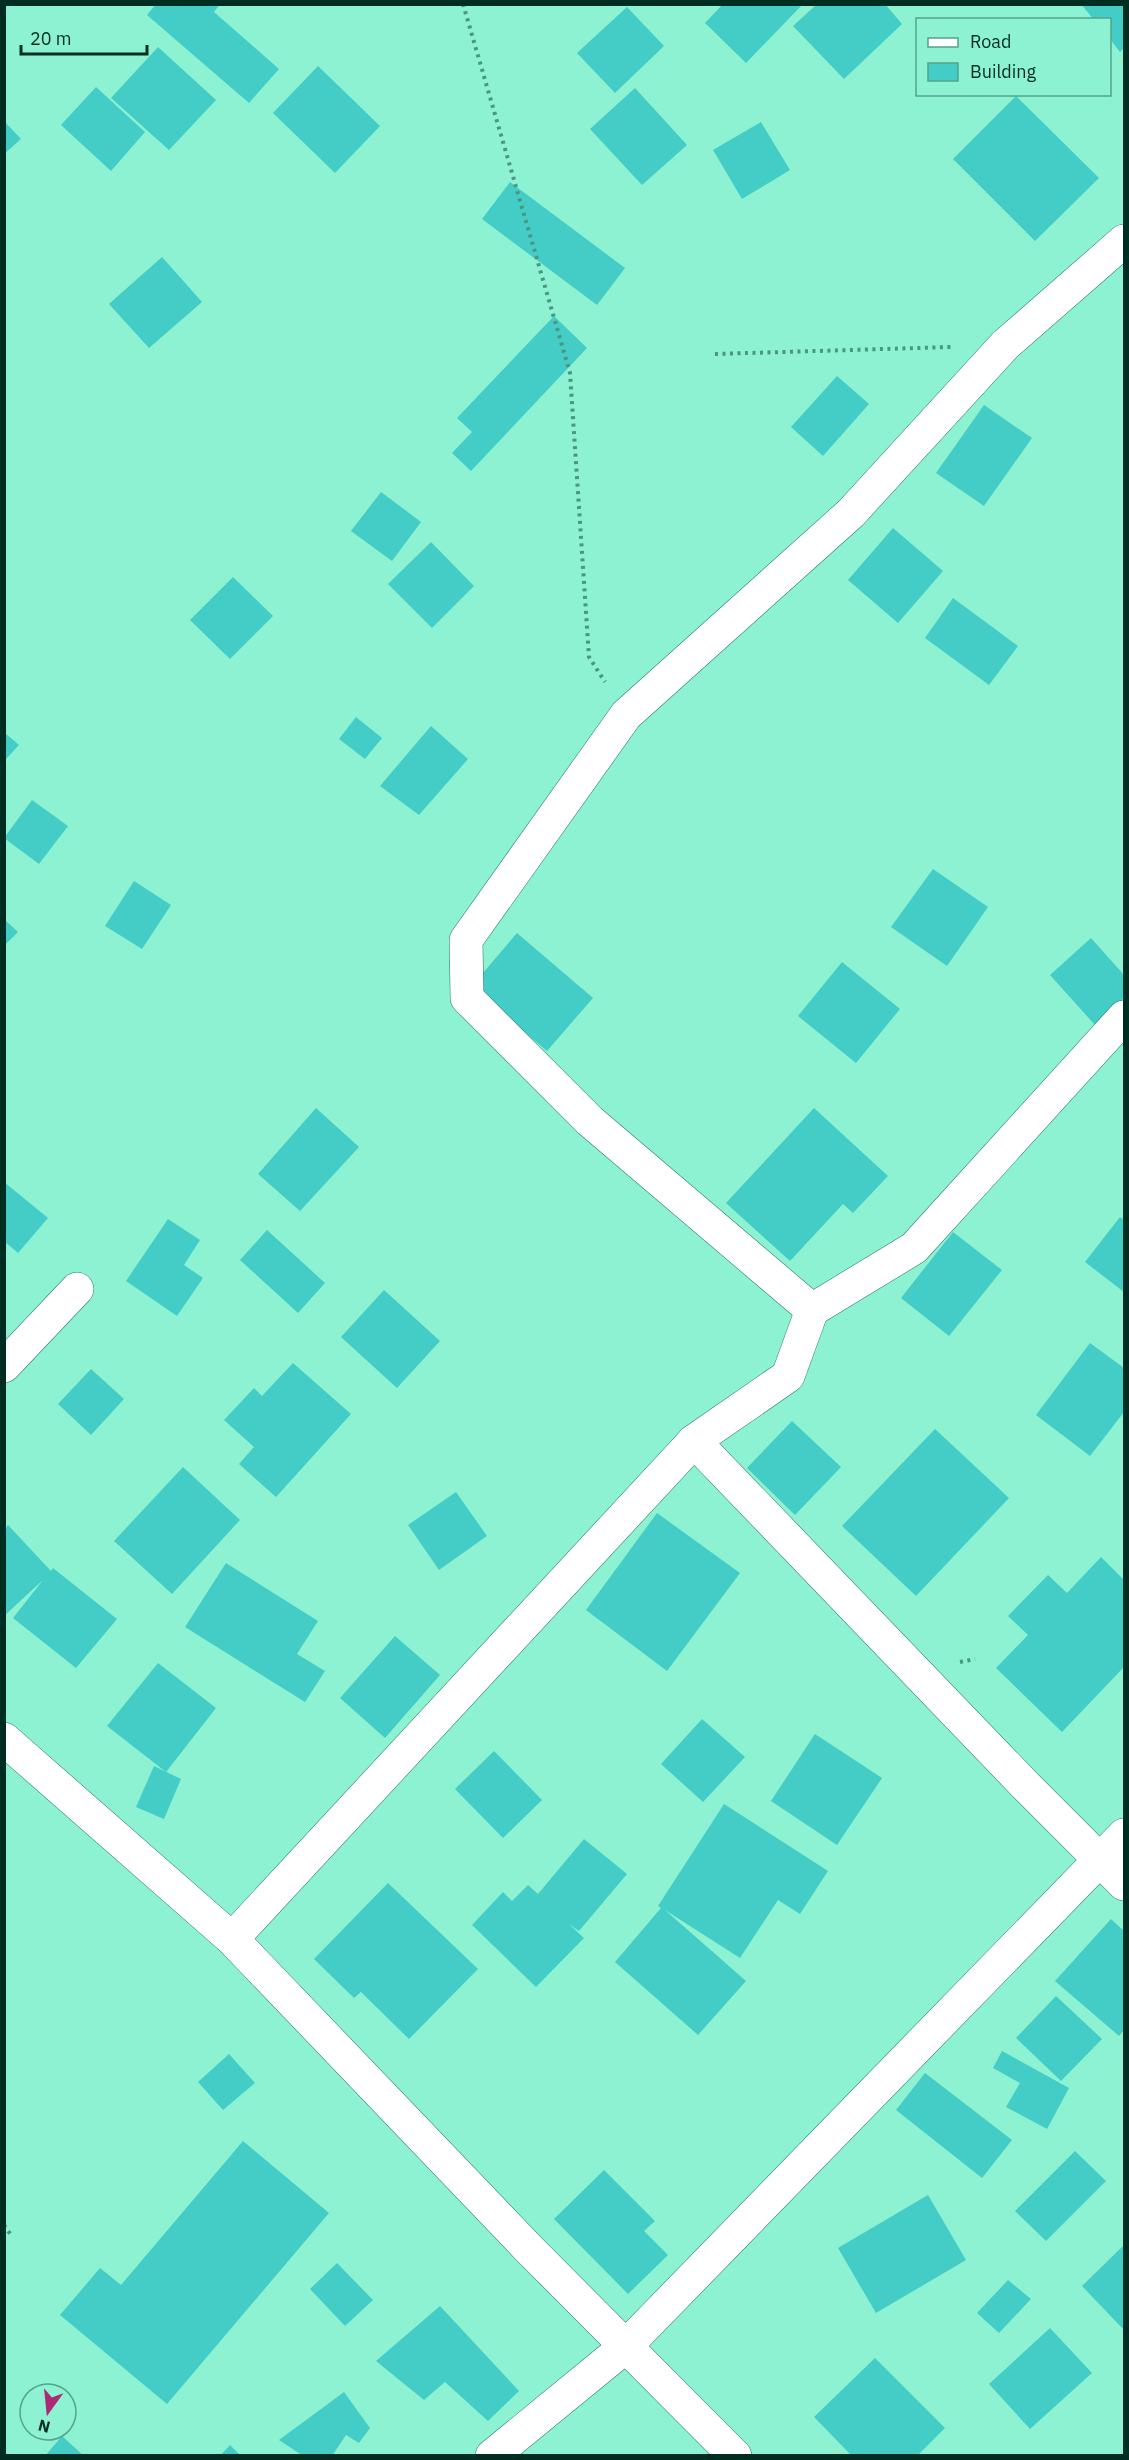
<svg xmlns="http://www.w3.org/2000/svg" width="1129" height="2460" font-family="'IBM Plex Sans',sans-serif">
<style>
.building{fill:#44cdc7}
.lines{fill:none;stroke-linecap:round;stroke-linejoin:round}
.minor-casing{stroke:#287962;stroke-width:34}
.path{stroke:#4b967f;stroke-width:4;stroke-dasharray:3 4.5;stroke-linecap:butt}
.minor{stroke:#fff;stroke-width:33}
</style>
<rect width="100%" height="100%" fill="#8cf2d1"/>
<g class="building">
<polygon points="156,4 220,4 214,12 279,69 249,103 147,15"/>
<polygon points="723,4 803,4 746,63 705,23"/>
<polygon points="817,4 885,4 902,24 844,79 793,26"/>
<polygon points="1081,4 1124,4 1124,48 1120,52 1110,39 1110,20 1094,20"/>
<polygon points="627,7 664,46 615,93 577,53"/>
<polygon points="158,47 216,100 169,150 111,98"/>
<polygon points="318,66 380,126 335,173 273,113"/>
<polygon points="96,87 145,132 111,171 61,125"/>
<polygon points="635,88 687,145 642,185 590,129"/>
<polygon points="1016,96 1099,178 1035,241 953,159"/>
<polygon points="4,121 21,139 4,154"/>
<polygon points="761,122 790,170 742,199 713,150"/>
<polygon points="510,182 625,268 597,305 482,219"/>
<polygon points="162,257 202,302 149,348 109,304"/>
<polygon points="554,316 587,348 471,471 452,453 472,432 457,418"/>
<polygon points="837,376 869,404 823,456 791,427"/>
<polygon points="984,405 1032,438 984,506 936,473"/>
<polygon points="381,492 421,522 392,561 351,531"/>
<polygon points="893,528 943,571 898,623 848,580"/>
<polygon points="431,542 474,586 432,628 388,584"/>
<polygon points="233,577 273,616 230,659 190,620"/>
<polygon points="953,598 1018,646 989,685 925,638"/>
<polygon points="356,717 382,738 365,759 339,739"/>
<polygon points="431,726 468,759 419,815 380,786"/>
<polygon points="4,732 19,745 4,761"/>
<polygon points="32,800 68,826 39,864 4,838"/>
<polygon points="933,869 988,907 947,966 891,927"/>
<polygon points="134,881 171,905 142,949 105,926"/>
<polygon points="4,919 18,932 4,946"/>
<polygon points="517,933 593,998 547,1051 471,987"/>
<polygon points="1091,938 1124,975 1124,998 1095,1025 1050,975"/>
<polygon points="842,962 900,1009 856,1063 798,1016"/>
<polygon points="316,1108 359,1147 300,1211 258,1174"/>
<polygon points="814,1108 888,1176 853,1213 843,1204 790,1261 726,1203"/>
<polygon points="4,1182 48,1218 18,1253 4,1241"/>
<polygon points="1120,1217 1124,1220 1124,1292 1085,1262"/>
<polygon points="168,1219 200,1240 184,1265 203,1278 177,1316 126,1281"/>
<polygon points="267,1230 325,1283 298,1313 240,1260"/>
<polygon points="953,1232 1002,1270 949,1336 901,1298"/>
<polygon points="384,1290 440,1341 397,1388 341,1337"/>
<polygon points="1090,1343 1124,1368 1124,1412 1090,1456 1036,1415"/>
<polygon points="293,1363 351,1414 276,1497 239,1464 254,1447 224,1420 254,1388 262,1396"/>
<polygon points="91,1369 124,1399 91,1435 58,1404"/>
<polygon points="792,1421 841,1467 795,1515 747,1468"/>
<polygon points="935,1429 1009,1498 916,1596 842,1526"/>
<polygon points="183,1467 240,1520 172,1594 114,1541"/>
<polygon points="456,1492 487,1536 439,1570 408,1525"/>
<polygon points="657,1513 740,1573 667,1671 586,1610"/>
<polygon points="8,1525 51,1571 53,1568 117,1619 76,1668 13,1618 43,1580 5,1615 5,1529"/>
<polygon points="1101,1557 1124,1580 1124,1667 1062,1732 996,1668 1028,1635 1008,1616 1048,1575 1067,1593"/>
<polygon points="226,1563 318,1621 297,1654 325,1671 305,1702 185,1627"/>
<polygon points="395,1636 440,1675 385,1738 340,1698"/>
<polygon points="158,1663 216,1708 166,1772 107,1726"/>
<polygon points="702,1719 745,1757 703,1802 661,1764"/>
<polygon points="815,1734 882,1778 837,1845 771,1801"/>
<polygon points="494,1751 542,1800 503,1838 455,1789"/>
<polygon points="154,1766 181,1779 164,1819 136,1807"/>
<polygon points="724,1804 828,1871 800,1914 778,1900 740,1958 665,1910 746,1981 698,2035 615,1962 661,1908 658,1906"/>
<polygon points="584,1839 627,1874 579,1931 569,1924 584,1938 536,1987 472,1925 503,1892 512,1901 528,1885 538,1894"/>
<polygon points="388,1883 478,1969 409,2039 361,1992 354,1998 314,1959"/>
<polygon points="1111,1919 1124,1931 1124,2030 1119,2036 1055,1981"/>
<polygon points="1056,1996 1102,2039 1061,2081 1016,2038"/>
<polygon points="1002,2051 1069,2088 1047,2129 1006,2107 1020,2083 993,2068"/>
<polygon points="229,2054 255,2083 223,2110 198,2082"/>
<polygon points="925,2073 1012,2140 982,2178 896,2110"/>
<polygon points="243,2141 329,2213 167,2404 60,2315 100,2268 121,2285"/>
<polygon points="1075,2151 1106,2181 1046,2241 1015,2211"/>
<polygon points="604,2170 655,2221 644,2231 668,2255 628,2294 554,2219"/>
<polygon points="928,2195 966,2260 876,2313 838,2248"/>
<polygon points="1124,2245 1124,2327 1123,2329 1082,2286"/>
<polygon points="337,2263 373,2300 345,2326 310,2289"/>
<polygon points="1008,2280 1031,2299 999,2333 977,2313"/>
<polygon points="440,2306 519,2391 488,2421 445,2382 424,2400 376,2361"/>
<polygon points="1050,2328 1092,2373 1030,2429 989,2384"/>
<polygon points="875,2358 945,2428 917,2456 852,2456 814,2417"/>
<polygon points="344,2392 370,2428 359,2443 346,2435 332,2456 303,2456 279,2440"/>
<polygon points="62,2436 84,2456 45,2456"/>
<polygon points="230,2445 241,2456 220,2456"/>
</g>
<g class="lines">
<defs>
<g id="minor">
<polyline points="1124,241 1005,345 851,513 626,715 466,940 467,998 590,1121 812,1310 788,1376 694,1441 1025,1785 1124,1884"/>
<polyline points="812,1310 914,1248 1124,1017"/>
<polyline points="4,1366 77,1289"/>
<polyline points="4,1739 232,1939 529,2249 735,2456"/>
<polyline points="232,1939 694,1441"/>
<polyline points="492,2456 625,2347 1124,1835"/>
</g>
</defs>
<use href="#minor" class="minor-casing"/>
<g class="path">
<polyline points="463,4 570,373 589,657 605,682"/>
<polyline points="715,354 951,347"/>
<polyline points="960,1662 975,1659"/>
<polyline points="4,2225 11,2235"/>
</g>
<use href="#minor" class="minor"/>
</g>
<rect width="1129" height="2460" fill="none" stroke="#002d21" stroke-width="12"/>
<rect x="916" y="18" width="195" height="78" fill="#8cf2d1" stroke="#54a38b" stroke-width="1.5"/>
<rect x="928" y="38" width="30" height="9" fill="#ffffff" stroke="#54a38b" stroke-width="1.5"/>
<text x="970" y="48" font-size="18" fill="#002d21">Road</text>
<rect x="928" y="63" width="30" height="18" fill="#44cdc7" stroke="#54a38b" stroke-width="1.5"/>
<text x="970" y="78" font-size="18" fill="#002d21">Building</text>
<g transform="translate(48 2412) rotate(195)"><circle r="28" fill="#8cf2d1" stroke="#54a38b" stroke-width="1.5"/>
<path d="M0-4.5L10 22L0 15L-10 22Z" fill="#ac2973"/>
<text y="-9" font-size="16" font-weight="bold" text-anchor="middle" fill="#002d21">N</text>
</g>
<path d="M21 45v9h126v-9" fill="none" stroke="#002d21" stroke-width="3"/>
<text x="30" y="45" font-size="18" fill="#002d21" stroke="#8cf2d1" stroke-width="4.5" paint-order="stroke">20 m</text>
</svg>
